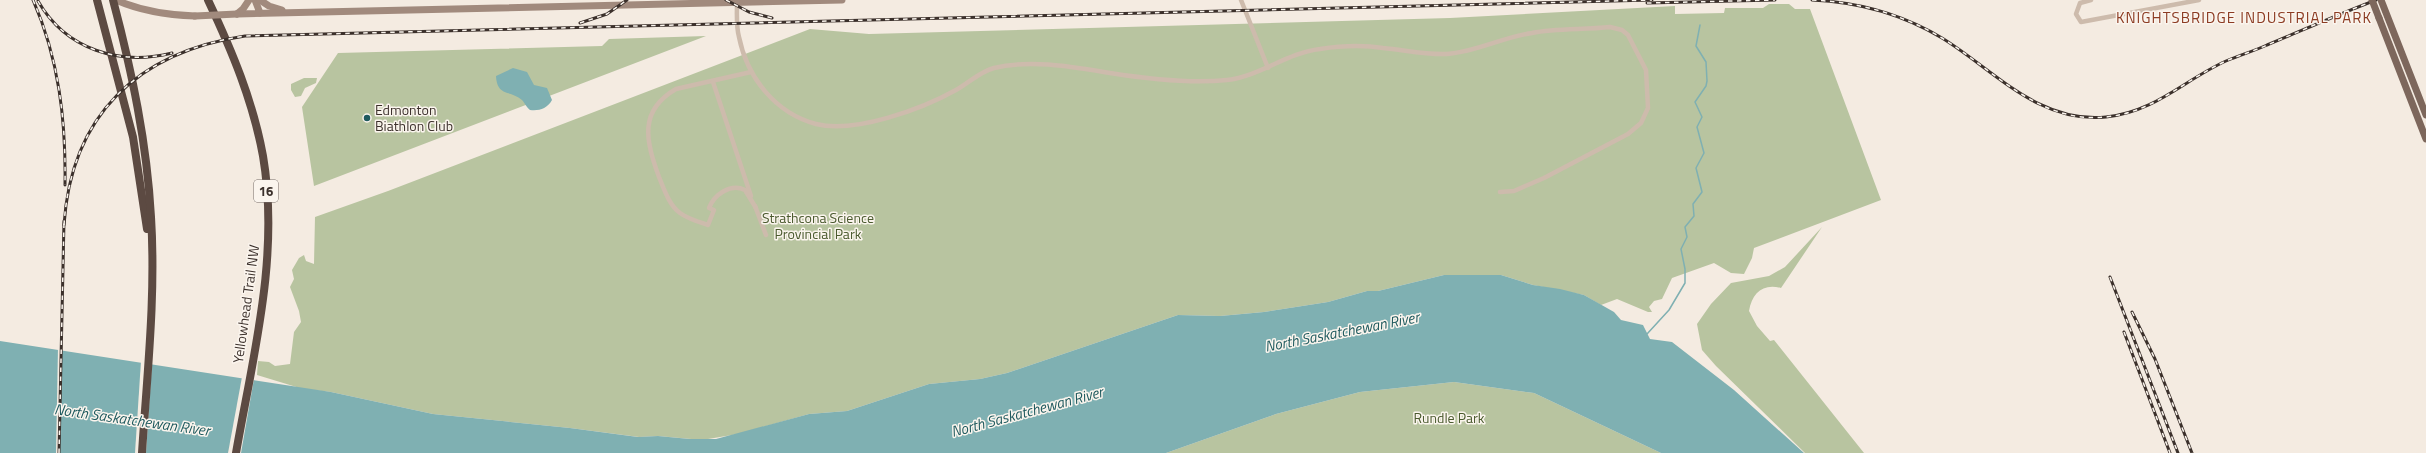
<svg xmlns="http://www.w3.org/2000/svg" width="2426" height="453" font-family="'Titillium Web',sans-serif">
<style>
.green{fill:#b8c4a0}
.water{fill:#7fb0b2}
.pier{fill:#f4ebe1}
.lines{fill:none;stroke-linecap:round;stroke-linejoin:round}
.stream{stroke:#7fb0b2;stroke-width:1.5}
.street{stroke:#cdbbac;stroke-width:4.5}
.secondary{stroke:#a18a7d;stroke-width:7}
.primary{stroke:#7d675c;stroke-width:7}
.highway{stroke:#5c4a42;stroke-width:8}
.rail-casing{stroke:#3b302b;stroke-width:3}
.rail{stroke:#fbf5ee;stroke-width:1.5;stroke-dasharray:4.5;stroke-linecap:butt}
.secondary-bridge{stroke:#a18a7d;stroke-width:7}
.primary-bridge{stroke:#7d675c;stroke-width:7}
.poi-dot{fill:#1f5a5e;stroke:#fbf5ee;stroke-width:1.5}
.labels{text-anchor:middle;stroke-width:3;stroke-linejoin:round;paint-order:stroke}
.shield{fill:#fbf5ee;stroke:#756b66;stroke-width:1}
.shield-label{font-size:13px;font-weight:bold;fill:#3b302b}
.poi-label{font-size:14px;fill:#3b302b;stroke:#fbf5ee;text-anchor:start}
.park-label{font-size:14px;fill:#4a5a2e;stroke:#fbf5ee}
.street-label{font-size:14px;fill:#3b302b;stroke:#fbf5ee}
.neighbourhood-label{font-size:15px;letter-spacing:1px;fill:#8c3b22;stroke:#fbf5ee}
.water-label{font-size:15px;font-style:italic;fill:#1f5a5e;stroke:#fbf5ee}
</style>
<rect width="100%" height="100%" fill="#f4ebe1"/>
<g class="green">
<polygon points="1769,4 1789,4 1795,9 1810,9 1881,200 1754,248 1752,258 1744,274 1731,273 1714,263 1672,278 1662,299 1654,301 1649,307 1652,312 1648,312 1617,299 1601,305 1584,295 1533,285 1501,275 1444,275 1378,291 1367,291 1328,302 1264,312 1220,316 1178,315 1007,373 980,379 929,384 847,411 809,414 738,434 702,440 658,436 639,437 570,428 433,414 331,392 303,389 257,375 258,361 269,362 275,366 290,364 294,332 301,322 299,311 290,287 294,279 292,270 299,258 304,255 306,261 314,264 315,217 388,191 810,29 869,34 1450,18 1675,6 1675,14 1724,13 1725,8 1763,8"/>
<polygon points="706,36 314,186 302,107 338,53 602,46 609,39"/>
<polygon points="304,78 317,78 316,83 305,88 301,96 295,97 291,90 291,84"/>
<path d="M1822,227L1781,288C1763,283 1752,293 1749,311L1757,326L1770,341L1774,340L1864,453H1805L1716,366L1702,350L1697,324L1711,304L1731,283L1769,276L1785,267Z"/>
<polygon points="1454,382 1534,393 1661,453 1166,453 1276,414 1360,392"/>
</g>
<g class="water">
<path d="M513,68L527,72L534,85L547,88L552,100C547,109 539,111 530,110C526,107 525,103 522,100C511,90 497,97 496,76Z"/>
<polygon points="1444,275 1501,275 1533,285 1560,289 1584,295 1614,312 1621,320 1643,325 1650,339 1672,342 1734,390 1804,453 1661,453 1534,393 1454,382 1360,392 1276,414 1166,453 0,453 0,341 331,392 433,414 570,428 638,437 658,436 690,439 716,439 809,414 847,411 929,384 980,379 1007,373 1178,315 1220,316 1264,312 1328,302 1367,291 1378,291"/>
</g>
<g class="pier">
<polygon points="58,348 62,349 59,453 56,453"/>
<polygon points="141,361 152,363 146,453 135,453"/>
<polygon points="242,377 254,379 241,453 228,453"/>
</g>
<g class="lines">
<polyline class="stream" points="1647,334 1669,310 1685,283 1685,269 1681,249 1687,237 1685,227 1694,216 1693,204 1702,192 1696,168 1704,153 1697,127 1702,117 1695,102 1706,86 1707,81 1706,62 1696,46 1700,25"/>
<g class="street">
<polyline points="1241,0 1268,68"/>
<polyline points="2091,0 2080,3 2076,14 2081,22 2199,0"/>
<path d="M737,3C737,14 736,26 739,37C747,77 775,113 816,124C854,134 922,109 956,90C969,83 979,72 994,68C1031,59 1073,67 1110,73C1148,79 1189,84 1227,80C1260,76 1287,53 1320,49C1340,46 1363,45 1383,48C1405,50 1425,55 1447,54C1476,52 1503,37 1532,33C1557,28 1584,30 1610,27L1622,30L1628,35L1646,70L1648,108L1641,123L1628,134L1544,178L1514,191L1500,192"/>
<path d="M751,72L676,89C638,111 646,141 659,177C664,189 669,205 680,213C688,219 699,222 708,225L714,210L709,208C714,195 730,183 745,190L756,208"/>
<polyline points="713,82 751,196"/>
<polyline points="755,206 766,235"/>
</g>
<g class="secondary">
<path d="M116,0C141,11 167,15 195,16"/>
<polyline points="255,0 260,13"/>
<polyline points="260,0 269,6 282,10"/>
<polyline points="237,14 842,0"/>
<polyline points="237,14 243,9 249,0"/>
</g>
<g class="primary">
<polyline points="2381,0 2426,115"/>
<polyline points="2379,18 2426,139"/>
</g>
<g class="highway">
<polyline points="97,0 133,137 147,229"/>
<path d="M113,0C132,72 147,143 151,217C156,296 147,375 142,453"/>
<path d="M208,0C232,51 253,101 263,156C280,255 253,356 236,453"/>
</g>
<defs>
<g id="rail">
<path d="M33,0C59,59 66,121 65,185"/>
<polyline points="726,0 749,12 772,18"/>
<path d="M1812,0C1858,2 1902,14 1942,38C1994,70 2039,124 2106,117C2155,112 2184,80 2226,61C2240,55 2254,51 2267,45C2303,30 2339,14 2376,0"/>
<path d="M38,1C66,50 120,66 172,53"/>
<polyline points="1647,3 1775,0"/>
<polyline points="580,23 607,14 627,0"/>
<path d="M64,225C71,115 138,52 245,36L1652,0"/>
<polyline points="2110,277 2178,453"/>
<polyline points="2132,312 2155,359 2192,453"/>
<polyline points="2124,332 2170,453"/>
<polyline points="59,453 64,221"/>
</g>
</defs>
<use href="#rail" class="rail-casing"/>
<use href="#rail" class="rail"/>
<polyline class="secondary-bridge" points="195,16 237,14"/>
<polyline class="primary-bridge" points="2372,0 2379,18"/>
</g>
<circle class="poi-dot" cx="367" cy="118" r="4"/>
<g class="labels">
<rect class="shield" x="254" y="180" width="24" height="22" rx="3"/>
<g class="shield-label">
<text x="266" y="196">16</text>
</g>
<g class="poi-label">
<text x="375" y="115">Edmonton<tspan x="375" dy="16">Biathlon Club</tspan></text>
</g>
<g class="park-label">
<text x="818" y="223">Strathcona Science<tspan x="818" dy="16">Provincial Park</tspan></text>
<text x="1449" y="423">Rundle Park</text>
</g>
<g class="street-label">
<text transform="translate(246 304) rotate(-82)" y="5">Yellowhead Trail NW</text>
</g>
<g class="neighbourhood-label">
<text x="2244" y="23">KNIGHTSBRIDGE INDUSTRIAL PARK</text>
</g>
<g class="water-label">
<text transform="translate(1342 332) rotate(-11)" y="5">North Saskatchewan River</text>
<text transform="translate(1027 412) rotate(-15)" y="5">North Saskatchewan River</text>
<text transform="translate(132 420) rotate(8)" y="5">North Saskatchewan River</text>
</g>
</g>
</svg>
